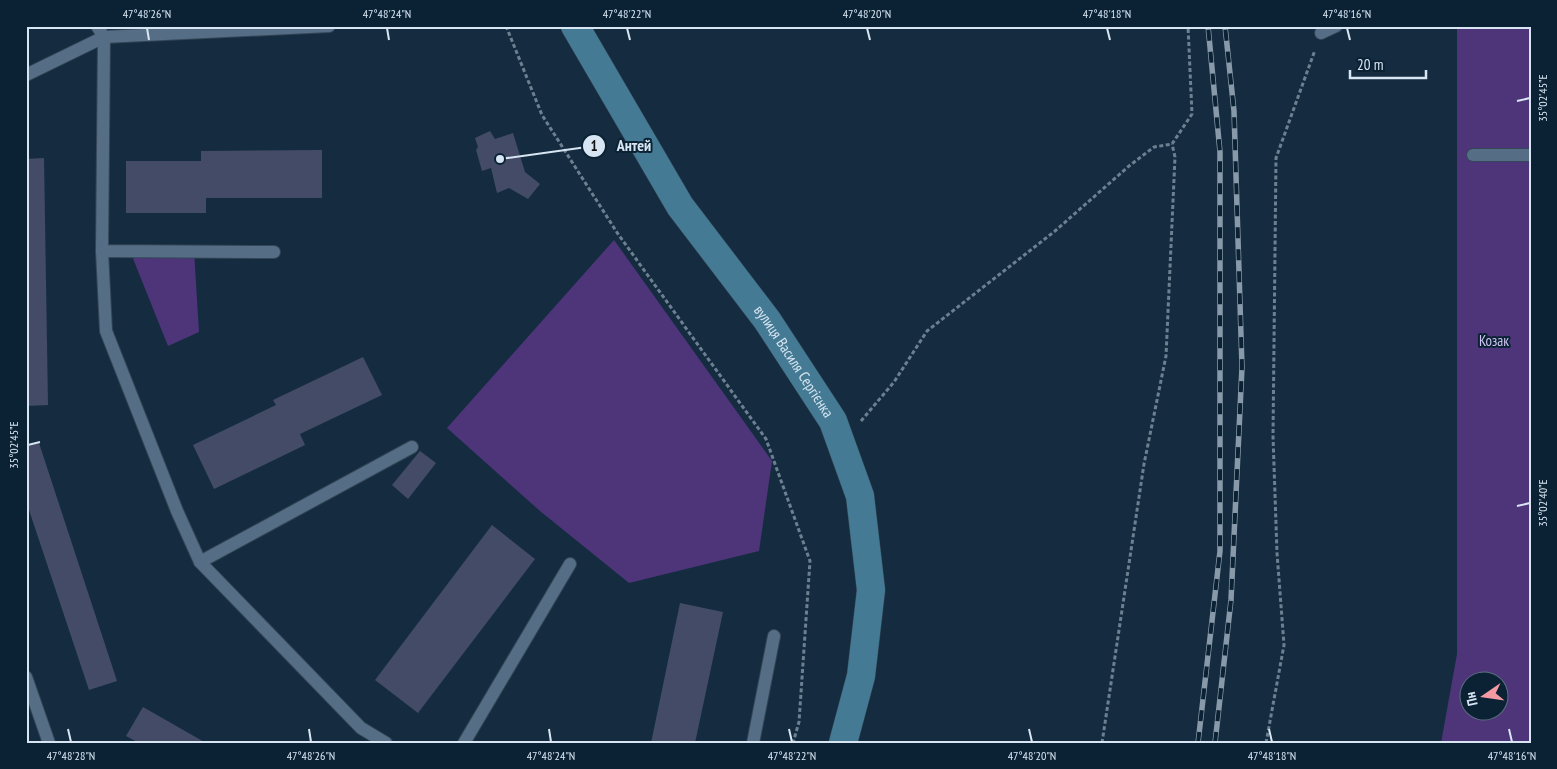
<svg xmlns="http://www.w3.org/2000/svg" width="1557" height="769" font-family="'PT Sans Narrow',sans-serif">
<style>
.green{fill:#4e357a;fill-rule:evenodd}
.building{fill:#434b67}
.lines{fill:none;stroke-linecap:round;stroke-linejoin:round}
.lane-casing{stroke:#344657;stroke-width:14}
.secondary-casing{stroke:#344657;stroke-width:29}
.path{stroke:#6d8091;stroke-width:3;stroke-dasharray:4 2.5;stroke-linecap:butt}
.lane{stroke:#556e85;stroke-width:12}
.secondary{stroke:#447a93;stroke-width:28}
.rail-casing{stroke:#889aa9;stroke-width:5.5}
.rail{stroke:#0b2235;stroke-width:4;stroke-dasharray:11;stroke-linecap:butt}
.ticks{fill:none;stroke:#d8e6f3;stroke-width:2}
.labels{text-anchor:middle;stroke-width:4;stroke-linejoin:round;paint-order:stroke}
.park-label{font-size:15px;fill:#d0c4f1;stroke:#0b2235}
.street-label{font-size:15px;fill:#d8e6f3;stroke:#0b2235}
.leader{fill:none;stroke:#d8e6f3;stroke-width:2}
.callout-dot{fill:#d8e6f3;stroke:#0b2235;stroke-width:2}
.mark-label{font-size:15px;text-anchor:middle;font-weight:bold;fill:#111}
.callout-label{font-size:16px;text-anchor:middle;font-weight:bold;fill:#d8e6f3;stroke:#0b2235;stroke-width:4;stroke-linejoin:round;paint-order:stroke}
.neatline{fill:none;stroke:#d8e6f3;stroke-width:2}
.ticks-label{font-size:12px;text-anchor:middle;fill:#d8e6f3}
</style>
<rect width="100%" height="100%" fill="#152c40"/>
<g class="green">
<path d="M1459,26H1531V743H1441L1457,654V28ZM1470,682H1500V712H1470Z"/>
<polygon points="614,240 772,461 759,551 629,583 540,511 447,428"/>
<polygon points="130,251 194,251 199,332 168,346"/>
</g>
<g class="building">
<polygon points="490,131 495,139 513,133 525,172 540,184 528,199 509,188 497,193 491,168 482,171 476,150 478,147 475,138"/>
<polygon points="322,150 322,198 206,198 206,213 126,213 126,161 201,161 201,151"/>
<polygon points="44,158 48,405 26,406 26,159"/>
<polygon points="363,357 382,395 300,434 305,445 214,489 193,445 276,405 273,400"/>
<polygon points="39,443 117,681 89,690 26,501 26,447"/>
<polygon points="420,451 436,463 408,499 392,485"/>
<polygon points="492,525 535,559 418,713 375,680"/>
<polygon points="680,603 723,612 695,743 651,743"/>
<polygon points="143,707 206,743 139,743 126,736"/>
</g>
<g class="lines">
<defs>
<g id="lane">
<polyline points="97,26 104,37 102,251 274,252"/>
<polyline points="1321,33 1336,26"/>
<polyline points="26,75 104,37 329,26"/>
<polyline points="1473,155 1531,155"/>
<polyline points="102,251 106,331 177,511 200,562 361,728 386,743"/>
<polyline points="200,562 412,447"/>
<polyline points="26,677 49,743"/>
<polyline points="464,743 570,564"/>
<polyline points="753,743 774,636"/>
</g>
<g id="secondary">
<path id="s1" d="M575,26L680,206L767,320L833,421L860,496L871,590L861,676L843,743"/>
</g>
</defs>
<use href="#lane" class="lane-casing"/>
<use href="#secondary" class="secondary-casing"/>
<g class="path">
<polyline points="506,26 542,115 618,234 766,439 810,561 799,722 793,743"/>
<polyline points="861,421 894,382 927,331 1055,231 1129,166 1154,147 1172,144 1192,114 1188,26"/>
<polyline points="1102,743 1144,464 1166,356 1175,157 1172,144"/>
<polyline points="1266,743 1284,645 1277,553 1273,436 1276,158 1315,50"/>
</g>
<use href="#lane" class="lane"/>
<use href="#secondary" class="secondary"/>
<defs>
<g id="rail">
<polyline points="1198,743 1220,551 1220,152 1208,26"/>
<polyline points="1215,743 1231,600 1242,367 1234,111 1225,26"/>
</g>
</defs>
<use href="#rail" class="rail-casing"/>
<use href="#rail" class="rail"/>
</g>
<path class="ticks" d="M147,28L149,40M387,28L389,40M627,28L630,40M867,28L870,40M1107,28L1110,40M1347,28L1350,40M1517,101L1530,98M28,445L40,442M1517,506L1530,503M68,729L71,742M309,729L311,742M549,729L551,742M789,729L792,742M1029,729L1032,742M1269,729L1272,742M1509,729L1512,742"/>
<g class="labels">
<g class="park-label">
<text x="1494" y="346">Козак</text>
</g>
<g class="street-label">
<text dy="5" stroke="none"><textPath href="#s1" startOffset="401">вулиця Василя Сергієнка</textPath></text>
</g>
</g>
<path class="leader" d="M500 159L594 146"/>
<g class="callout-dot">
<circle cx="500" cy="159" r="5"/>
<circle cx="594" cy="146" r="12"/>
</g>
<g class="mark-label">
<text x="594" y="151">1</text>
</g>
<g class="callout-label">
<text x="634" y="151">Антей</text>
</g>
<rect width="1557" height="769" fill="none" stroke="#0b2235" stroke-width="55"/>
<g transform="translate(1484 696) rotate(257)"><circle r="24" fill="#0b2235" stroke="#5d7081"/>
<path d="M0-4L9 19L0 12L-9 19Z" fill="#f49aa2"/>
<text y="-8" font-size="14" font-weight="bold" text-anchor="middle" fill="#d8e6f3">Пн</text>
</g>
<path d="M1350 70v8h76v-8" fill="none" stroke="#d8e6f3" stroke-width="2.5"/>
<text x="1357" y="70" font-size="15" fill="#d8e6f3" stroke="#0b2235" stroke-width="4" paint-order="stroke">20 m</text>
<rect x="28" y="28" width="1502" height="714" class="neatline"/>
<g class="ticks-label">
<text x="147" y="18">47°48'26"N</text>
<text x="387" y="18">47°48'24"N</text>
<text x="627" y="18">47°48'22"N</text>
<text x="867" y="18">47°48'20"N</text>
<text x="1107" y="18">47°48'18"N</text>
<text x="1347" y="18">47°48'16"N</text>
<text transform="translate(1543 98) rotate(-90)" y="4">35°02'45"E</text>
<text transform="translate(14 445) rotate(-90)" y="4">35°02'45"E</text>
<text transform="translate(1543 503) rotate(-90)" y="4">35°02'40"E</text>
<text x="71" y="760">47°48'28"N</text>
<text x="311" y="760">47°48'26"N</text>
<text x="551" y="760">47°48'24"N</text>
<text x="792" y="760">47°48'22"N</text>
<text x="1032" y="760">47°48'20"N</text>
<text x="1272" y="760">47°48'18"N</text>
<text x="1512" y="760">47°48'16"N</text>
</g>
</svg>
